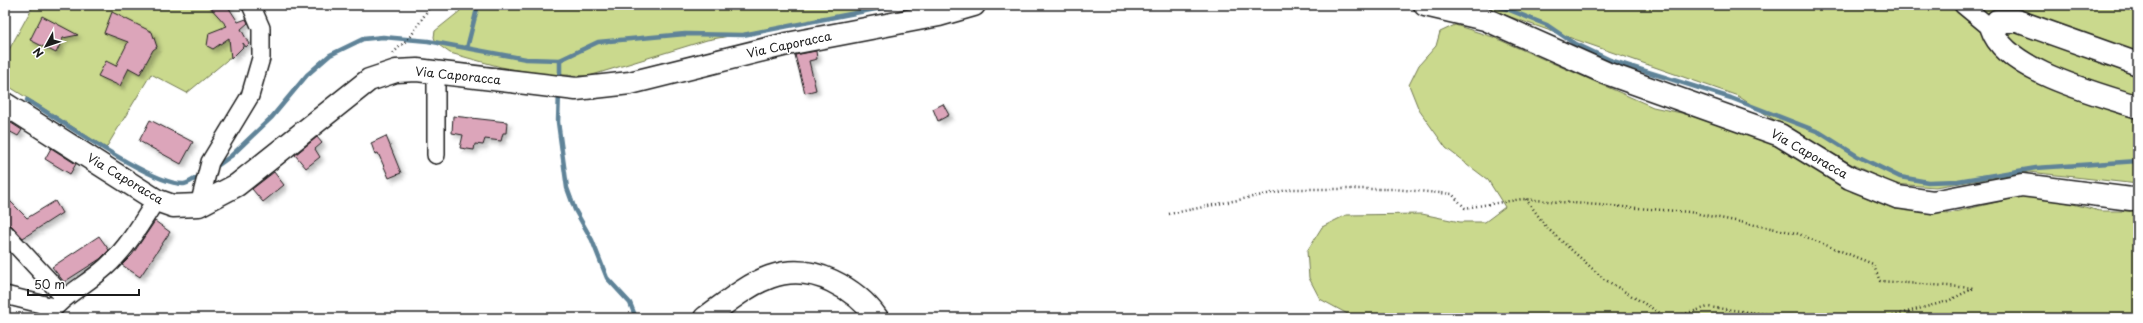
<svg xmlns="http://www.w3.org/2000/svg" width="2143" height="323" font-family="'Playpen Sans',sans-serif">
<style>
.green{fill:#cad98d;stroke:#737a54}
.lines{fill:none;stroke-linecap:round;stroke-linejoin:round}
.stream{stroke:#5e8398;stroke-width:4.5}
.building{fill:#dca5ba;stroke:#1c1c1c;filter:url(#shadow)}
.street-casing{stroke:#1c1c1c;stroke-width:20}
.secondary-casing{stroke:#1c1c1c;stroke-width:25}
.path{stroke:#1c1c1c;stroke-width:2.5;stroke-dasharray:1 3;stroke-linecap:butt}
.street{stroke:#fff;stroke-width:17}
.secondary{stroke:#fff;stroke-width:22}
.labels{text-anchor:middle;stroke-width:3;stroke-linejoin:round;paint-order:stroke}
.street-label{font-size:12px;fill:#1c1c1c;stroke:#fff}
</style>
<defs>
<filter id="shadow"><feDropShadow dx="3.5" dy="3.5" stdDeviation="2" flood-color="#0004"/></filter>
</defs>
<rect width="100%" height="100%" fill="#fff"/>
<filter id="ink" filterUnits="userSpaceOnUse"><feTurbulence type="fractalNoise" baseFrequency=".025" numOctaves="2"/><feDisplacementMap in="SourceGraphic" scale="8" xChannelSelector="R" yChannelSelector="G"/><feConvolveMatrix kernelMatrix="1 2 1 2 8 2 1 2 1" color-interpolation-filters="sRGB"/></filter>
<g filter="url(#ink)">
<g class="green">
<polygon points="26,5 227,5 242,31 243,47 187,93 151,74 106,148 5,84 5,57 32,8"/>
<polygon points="460,5 896,5 880,9 707,40 589,76 540,74 501,67 450,53 436,43 434,37 435,31 460,11"/>
<polygon points="1476,5 2138,5 2138,184 2029,172 1935,187 1894,184 1853,165 1782,125 1738,96"/>
<polygon points="1455,25 1493,37 1653,107 1700,117 1774,145 1852,192 1894,209 1950,213 2023,196 2069,203 2100,211 2138,211 2138,318 1355,318 1320,299 1309,278 1307,251 1322,227 1346,215 1422,214 1460,222 1485,222 1505,207 1488,180 1446,148 1419,110 1409,85 1419,65 1436,46 1440,32"/>
</g>
<g class="lines">
<g class="stream">
<polyline points="1492,5 1507,9 1547,25 1572,42 1610,60 1731,98 1819,132 1857,156 1900,177 1928,182 1958,181 2036,168 2138,161"/>
<polyline points="467,48 478,5"/>
<polyline points="560,81 560,60"/>
<polyline points="559,92 558,122 567,188 575,210 592,240 607,278 630,303 636,318"/>
<path d="M27,100C58,118 153,186 184,184C190,183 197,177 203,174"/>
<polyline points="213,169 231,156 272,117 307,75 330,55 363,39 383,37 428,41 526,59 560,60 598,42 685,34 743,35 896,5"/>
</g>
</g>
<g class="building">
<polygon points="208,5 227,5 238,22 246,19 248,23 241,29 249,44 246,47 243,43 243,47 231,59 229,38 213,49 207,46 209,33 227,26"/>
<polygon points="112,12 152,32 157,47 153,50 140,74 129,68 120,86 98,76 106,61 116,66 128,42 104,33"/>
<polygon points="42,16 78,35 63,38 56,53 30,40"/>
<polygon points="816,51 817,59 809,61 816,90 805,93 795,55"/>
<polygon points="943,104 949,115 938,121 933,109"/>
<polygon points="453,116 507,122 506,133 503,133 501,141 485,139 483,145 475,144 474,150 460,148 463,135 452,133"/>
<polygon points="5,119 22,130 18,136 5,129"/>
<polygon points="150,120 193,142 181,164 139,141"/>
<polygon points="386,136 401,173 389,178 378,153 375,154 371,143"/>
<polygon points="317,137 322,143 315,149 320,157 306,168 295,155"/>
<polygon points="51,148 76,164 70,174 45,159"/>
<polygon points="274,172 284,185 263,202 252,189"/>
<polygon points="5,196 27,218 55,201 62,213 23,238 12,226 5,223"/>
<polygon points="155,221 170,232 140,277 122,265 132,255"/>
<polygon points="99,236 109,250 100,259 64,282 52,267"/>
</g>
<g class="lines">
<defs>
<g id="street">
<polyline points="1963,5 1992,29"/>
<polyline points="436,72 436,155"/>
<polyline points="199,205 210,162 250,96 261,58 261,28 251,5"/>
<polyline points="5,233 64,297"/>
<polyline points="5,295 53,307"/>
<path d="M45,318C62,296 86,285 106,267C127,248 141,224 156,200"/>
</g>
<g id="secondary">
<polyline points="1425,5 1485,19 1606,73 1780,135 1850,178 1897,197 1933,202 2022,185 2131,199 2138,198"/>
<path d="M2138,64L2017,21H1997L1992,29C2005,71 2099,94 2138,107"/>
<polyline points="5,104 156,200 173,206 199,205 237,185 369,80 396,71 417,70 576,89 630,83 787,44 939,15 974,5"/>
<path d="M705,318C745,289 780,256 832,281C851,290 865,301 877,318"/>
</g>
</defs>
<use href="#street" class="street-casing"/>
<use href="#secondary" class="secondary-casing"/>
<g class="path">
<polyline points="393,53 411,36 431,5"/>
<polyline points="1526,199 1547,228 1604,279 1668,318"/>
<polyline points="1169,214 1292,189 1393,189 1452,194 1465,208 1522,199 1689,212 1796,233 1873,264 1880,281 1974,288"/>
<polyline points="1671,318 1708,307 1798,318"/>
<polyline points="1885,318 1948,301 1974,288"/>
</g>
<use href="#street" class="street"/>
<use href="#secondary" class="secondary"/>
</g>
</g>
<g class="labels">
<g class="street-label">
<text transform="translate(789 45) rotate(-12)" y="4">Via Caporacca</text>
<text transform="translate(458 76) rotate(6)" y="4">Via Caporacca</text>
<text transform="translate(1809 154) rotate(30)" y="4">Via Caporacca</text>
<text transform="translate(125 179) rotate(31)" y="4">Via Caporacca</text>
</g>
</g>
<rect width="2143" height="323" fill="none" stroke="#fff" stroke-width="20"/>
<rect x="10" y="10" width="2123" height="303" fill="none" stroke="#1c1c1c" stroke-width="1.5" filter="url(#ink)"/>
<g transform="translate(46 46) rotate(230)" stroke="#ffffff" stroke-width="3" paint-order="stroke">
<path d="M0-3L7 15L0 10L-7 15Z" fill="#1c1c1c"/>
<text y="-6" font-size="11" font-weight="bold" text-anchor="middle" fill="#1c1c1c">N</text>
</g>
<path d="M28 289v6h111v-6" fill="none" stroke="#1c1c1c" stroke-width="2"/>
<text x="34" y="289" font-size="12" fill="#1c1c1c" stroke="#ffffff" stroke-width="3" paint-order="stroke">50 m</text>
</svg>
